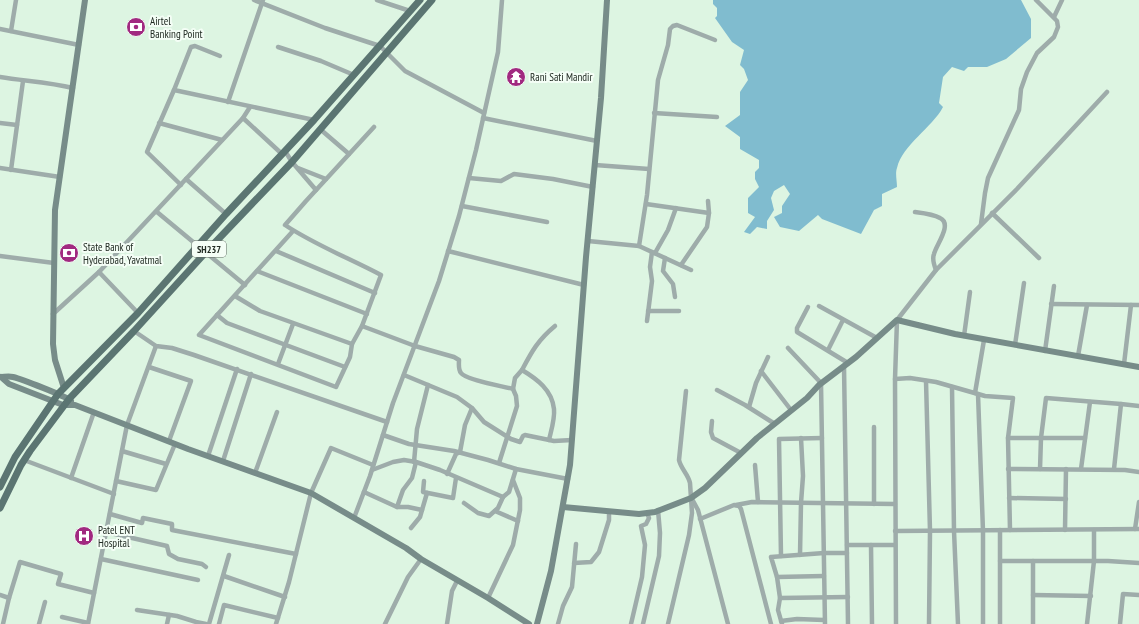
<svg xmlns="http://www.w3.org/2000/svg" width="1139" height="624" font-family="'PT Sans Narrow',sans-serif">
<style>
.water{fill:#80bccf}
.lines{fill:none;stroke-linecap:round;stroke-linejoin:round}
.street{stroke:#9eacaa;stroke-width:4.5}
.secondary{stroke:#778c89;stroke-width:6}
.primary{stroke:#5b7572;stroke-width:7}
.labels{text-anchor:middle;stroke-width:4;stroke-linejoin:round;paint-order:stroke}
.shield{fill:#f4fef6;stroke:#616b63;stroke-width:1}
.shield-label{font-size:10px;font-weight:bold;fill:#222c24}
.poi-label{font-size:11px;fill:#222c24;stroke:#f4fef6;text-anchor:start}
</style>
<rect width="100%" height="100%" fill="#ddf5e2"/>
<path class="water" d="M713,0H1021L1031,19V38L1006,59L987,67H968L964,71L952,67L943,77L939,103L943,107C932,128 903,144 897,168C895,173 897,181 897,187L882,194V206L874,210L861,234L822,219L818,215L799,231L780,227L774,217L782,213V206L790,194L784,185L774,191L771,198L774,210L767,221V229L757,227L750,234L744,232L755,217L748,213V198L759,187L755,179V172L759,168V160L740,149V137L725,126L740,115V92L748,80L744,69L740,65L744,50L732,42L715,18L717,16V8L713,4Z"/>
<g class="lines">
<g class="street">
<polyline points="254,0 325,28 380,46 405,71 484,113"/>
<polyline points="377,0 410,11"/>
<polyline points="1054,17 1062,0"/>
<polyline points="0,29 79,45"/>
<polyline points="11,31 16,0"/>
<polyline points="278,47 321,61 354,75"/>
<path d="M0,77C24,81 49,82 73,88"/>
<polyline points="174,90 314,120"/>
<polyline points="228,102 263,0"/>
<polyline points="654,113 717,117"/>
<polyline points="243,118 282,154"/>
<polyline points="483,118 597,141"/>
<polyline points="0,123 17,125"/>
<polyline points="159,123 222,140"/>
<polyline points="320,129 349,154"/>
<polyline points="285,151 292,162 316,190"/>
<polyline points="595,165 649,169"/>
<polyline points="0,168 60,177"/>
<polyline points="298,168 326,179"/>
<polyline points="11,170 23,81"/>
<polyline points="469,178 501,181 514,174 553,179 593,187"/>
<polyline points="186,179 226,214"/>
<polyline points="181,185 147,152 174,90 191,47 195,46 220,56"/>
<polyline points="646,204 709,213"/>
<polyline points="462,206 547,222"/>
<polyline points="157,212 245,285"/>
<path d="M915,212C923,213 933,214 940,218C953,224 936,245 934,254C932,259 934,265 936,270"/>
<polyline points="992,213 1039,258"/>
<polyline points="981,224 985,193 988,178 1019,110 1021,89 1027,72 1037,53 1054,37 1058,27 1057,21 1036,0"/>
<path d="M293,231L199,335L336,387L350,357L352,344L362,326L381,275C349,258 315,245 285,225L306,201L374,127"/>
<polyline points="588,241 639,246 691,270"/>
<polyline points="639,246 647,195 658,80 668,45 670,29 673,26 677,25 715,40"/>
<polyline points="276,251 375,293"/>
<polyline points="448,251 584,285"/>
<polyline points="655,253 668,230 676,208"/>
<polyline points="0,256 54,263"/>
<polyline points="665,258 663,271 673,284 675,297"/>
<polyline points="681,265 707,227 709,213 708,201"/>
<polyline points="257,271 367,314"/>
<polyline points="99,272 138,313"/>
<polyline points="235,296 260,311 352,344"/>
<polyline points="1051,304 1139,305"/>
<polyline points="819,306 877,338"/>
<polyline points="808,307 797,328 797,332 848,363"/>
<polyline points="648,311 679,311"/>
<polyline points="53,314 99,272 243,118 250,107"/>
<polyline points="217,315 227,323 345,367"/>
<polyline points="647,321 652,281 650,267 652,252"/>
<path d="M362,326L415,346L454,357L459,360C459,364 458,369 461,373C466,380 502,386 513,389L516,396L517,406L499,463"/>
<polyline points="134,331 156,346 172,348 194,355 387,422"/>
<polyline points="964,336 970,292"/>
<polyline points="1015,345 1024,283"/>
<polyline points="788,348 821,383 825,624"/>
<polyline points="828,350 843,320"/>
<polyline points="1045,351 1054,286"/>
<polyline points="1078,356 1087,305"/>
<polyline points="278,364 293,324"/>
<polyline points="1124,364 1131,305"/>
<polyline points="844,366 848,624"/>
<polyline points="149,367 191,381 169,441"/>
<polyline points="761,371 791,410"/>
<polyline points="404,375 457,397 472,408 484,422 511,439 520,442 523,436 525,435 554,441 572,440"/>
<polyline points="895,379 910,378 936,382 985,396 1013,398 1008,438 1010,530"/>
<polyline points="926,381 930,531 929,624"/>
<polyline points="952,387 954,531 958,624"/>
<polyline points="513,389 515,378 522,370"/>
<polyline points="717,390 745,405 775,424"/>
<polyline points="975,393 984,340"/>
<polyline points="978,394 983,531 983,624"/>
<polyline points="749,407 756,383 768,357"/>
<polyline points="712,421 711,432 713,438 741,453"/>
<polyline points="383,435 409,444 454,451 488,460 516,469 568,479"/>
<polyline points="1008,438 1085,438"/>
<path d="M549,440C551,431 555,419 554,409C552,390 537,379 522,370C532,351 538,340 555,326"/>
<polyline points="122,451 166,464"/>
<polyline points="208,456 237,369"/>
<polyline points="24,460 114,494"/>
<polyline points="223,461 251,374"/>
<polyline points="414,462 417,429 428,385"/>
<polyline points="755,465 758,502"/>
<polyline points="1008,469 1125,470 1139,472"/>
<polyline points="1040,469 1041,438 1046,398 1121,404 1139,406"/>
<polyline points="1081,469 1090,402"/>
<polyline points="1114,469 1121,404"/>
<polyline points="372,470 393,462 404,460 416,462 440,470 503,497"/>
<polyline points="255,473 277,412"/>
<polyline points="447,474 456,454 460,452 465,425 472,408"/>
<polyline points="71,478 94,412"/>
<polyline points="116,481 156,490 175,444"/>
<polyline points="424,481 423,492 453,498 456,478"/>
<polyline points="364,492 397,507 408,507 422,510"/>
<polyline points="1009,498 1066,499"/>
<polyline points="692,499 698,510 728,624"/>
<polyline points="464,503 478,513 489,516 498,508 503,497 509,492 516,469"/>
<polyline points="874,504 874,427"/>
<polyline points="736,505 752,502 895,504"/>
<polyline points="397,507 403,490 412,478 416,462"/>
<polyline points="495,511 518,521"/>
<polyline points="110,514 142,523 143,518 172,524 172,530 296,554"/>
<polyline points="354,518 370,476 393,403 439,281 459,216 476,150 498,52 502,0"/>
<polyline points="700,519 734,505 739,506 741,509 771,624"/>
<polyline points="411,528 420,517 427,493"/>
<polyline points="1135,529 1139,502"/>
<polyline points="1065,530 1066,469"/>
<polyline points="895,531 1139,529"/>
<polyline points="106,532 167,546 169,554 178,559 202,564 206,567"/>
<polyline points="847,545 895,545"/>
<polyline points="871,545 872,624"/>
<polyline points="800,555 801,503 803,476 801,438"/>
<polyline points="781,556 779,439 822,438"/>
<polyline points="101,559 198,580"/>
<polyline points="1000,561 1108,561 1139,563"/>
<polyline points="1033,561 1033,624"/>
<polyline points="574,563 591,562 599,552 609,520 609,512"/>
<polyline points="224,576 285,597"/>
<polyline points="777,577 824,576"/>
<polyline points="0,595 9,598"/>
<polyline points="1033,595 1091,596"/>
<polyline points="488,598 513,545 520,510 520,498 513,480"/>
<polyline points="780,598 848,597"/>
<polyline points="137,610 177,616 196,622 206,624"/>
<polyline points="62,617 88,623"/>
<polyline points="781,621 797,619 824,620"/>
<polyline points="3,624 9,598 20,562 61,574 58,584 94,593"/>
<polyline points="39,624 45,602"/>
<polyline points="88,624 127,425 156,346"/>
<polyline points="167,624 169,615"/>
<polyline points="209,624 229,555"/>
<polyline points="219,624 224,605 278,618"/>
<polyline points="276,624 289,582 311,493 331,448 373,465"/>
<polyline points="385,624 408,577 421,559"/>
<polyline points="447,624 452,591 457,581"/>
<polyline points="558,624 563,606 572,587 576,544"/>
<polyline points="631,624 642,577 645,545 641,526 646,524 649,518 647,513"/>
<polyline points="643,624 659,556 660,533 658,510"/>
<path d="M668,624L689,535L692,513L690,483C688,474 681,469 679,460L686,391"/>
<polyline points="782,624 778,610 780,598 777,577 771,557 824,553 847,553"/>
<polyline points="896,624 895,379 897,320 936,270 1017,189 1107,92"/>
<polyline points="1000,624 1000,530"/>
<polyline points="1087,624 1094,561 1094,530"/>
<polyline points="1120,624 1123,594 1139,595"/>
</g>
<g class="secondary">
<path d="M0,377C4,377 9,376 13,377C21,379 66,396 71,401"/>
<polyline points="1,377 9,384 63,405 75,405 188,449 311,493 406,548 421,559 488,598 529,624"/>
<polyline points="64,388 55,360 53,344 55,210 85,0"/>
<polyline points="563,507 639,514 655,512 691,498 705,488 757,438 807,398 819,385 856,357 897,320 955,334 1139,367"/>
<polyline points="537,624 551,571 570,465 586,257 601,98 607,0"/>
</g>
<g class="primary">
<polyline points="0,487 15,457 58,394 138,313 226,214 314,120 420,0"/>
<polyline points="0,508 21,465 30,451 69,399 134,331 206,252 292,162 432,0"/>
</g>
</g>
<defs>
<symbol id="bank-disc" viewBox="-11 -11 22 22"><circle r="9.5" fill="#a12980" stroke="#f4fef6"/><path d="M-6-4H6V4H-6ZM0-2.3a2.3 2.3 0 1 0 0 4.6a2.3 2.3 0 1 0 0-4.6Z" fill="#fff"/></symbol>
<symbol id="temple-disc" viewBox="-11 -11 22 22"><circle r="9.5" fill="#a12980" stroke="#f4fef6"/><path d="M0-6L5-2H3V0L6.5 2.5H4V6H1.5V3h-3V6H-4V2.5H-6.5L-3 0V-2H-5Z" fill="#fff"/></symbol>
<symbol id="hospital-disc" viewBox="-11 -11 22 22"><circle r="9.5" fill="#a12980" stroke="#f4fef6"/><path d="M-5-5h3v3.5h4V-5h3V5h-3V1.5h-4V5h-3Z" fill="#fff"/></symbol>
</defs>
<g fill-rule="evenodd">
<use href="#bank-disc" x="125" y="16" width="22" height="22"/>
<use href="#temple-disc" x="505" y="66" width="22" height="22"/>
<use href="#bank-disc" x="58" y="242" width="22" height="22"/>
<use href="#hospital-disc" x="73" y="525" width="22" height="22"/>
</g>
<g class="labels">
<rect class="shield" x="192" y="241" width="34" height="16" rx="3"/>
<g class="shield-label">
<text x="209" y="253">SH237</text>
</g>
<g class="poi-label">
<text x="150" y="25">Airtel<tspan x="150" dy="13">Banking Point</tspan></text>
<text x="530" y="81">Rani Sati Mandir</text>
<text x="83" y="251">State Bank of<tspan x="83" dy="13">Hyderabad, Yavatmal</tspan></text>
<text x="98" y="534">Patel ENT<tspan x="98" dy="13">Hospital</tspan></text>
</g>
</g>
</svg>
